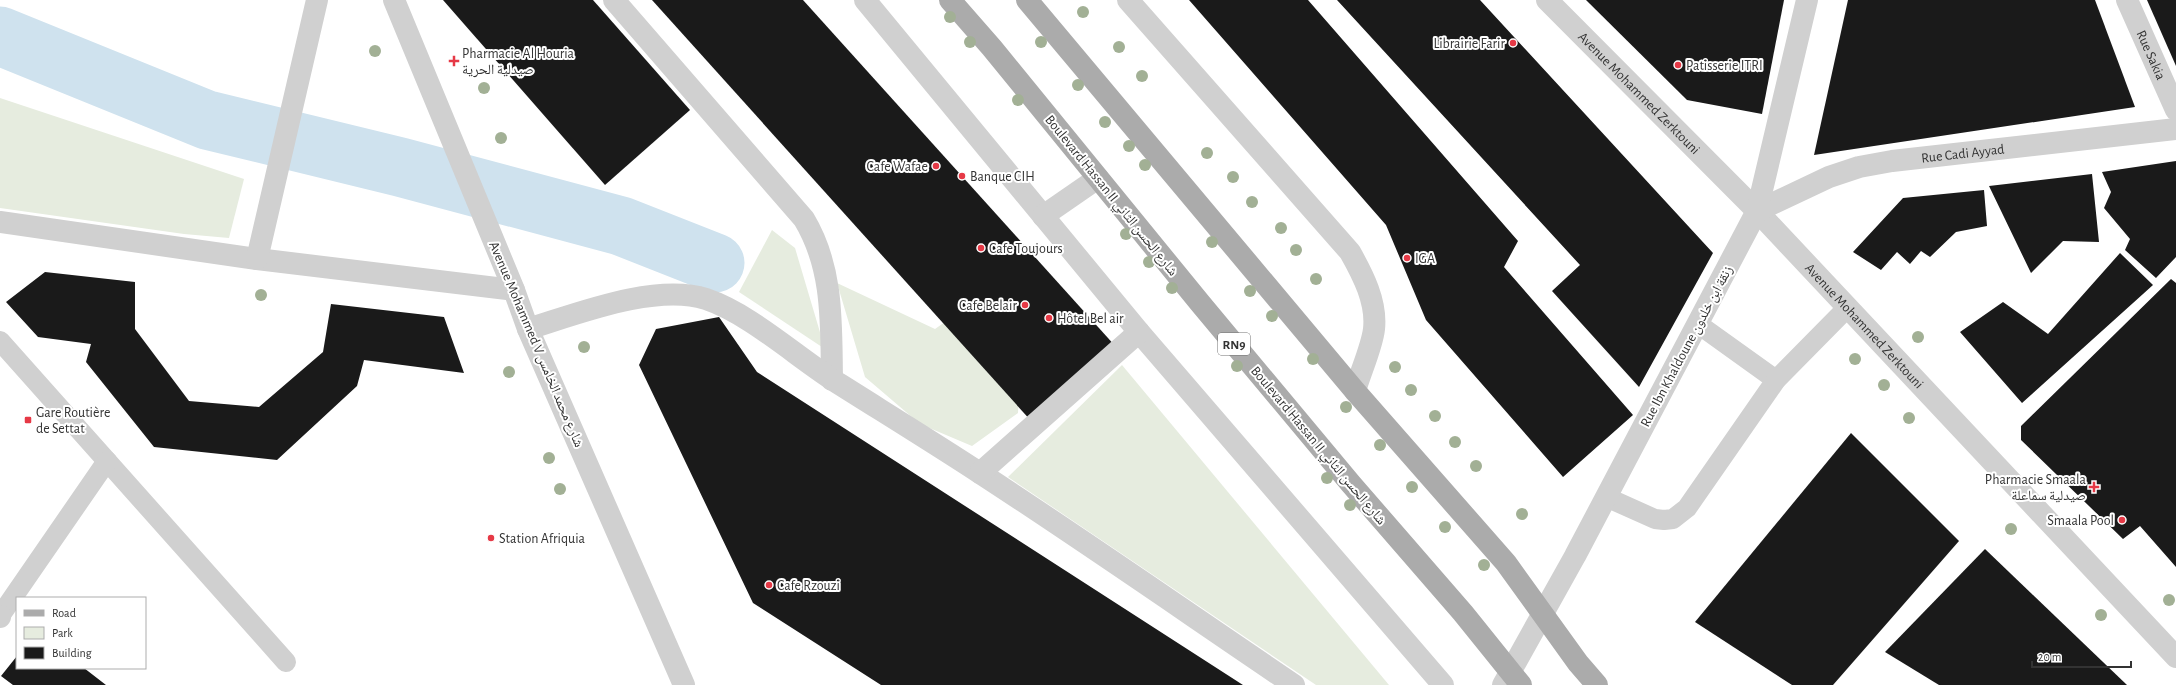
<svg xmlns="http://www.w3.org/2000/svg" width="2176" height="685" font-family="'Alegreya Sans','Noto Naskh Arabic',sans-serif">
<style>
.green{fill:#e6ecdf}
.lines{fill:none;stroke-linecap:round;stroke-linejoin:round}
.river{stroke:#cfe2ee;stroke-width:59}
.building{fill:#1a1a1a}
.lane{stroke:#d0d0d0;stroke-width:20}
.street{stroke:#d0d0d0;stroke-width:22}
.primary{stroke:#ababab;stroke-width:22}
.tree{fill:#a2b095}
.poi-dot{fill:#e63946;stroke:#fff;stroke-width:1.5}
.labels{text-anchor:middle;stroke-width:4;stroke-linejoin:round;paint-order:stroke}
.shield{fill:#fff;stroke:#707070;stroke-width:1}
.shield-label{font-size:13px;font-weight:bold;fill:#333}
.poi-label{font-size:14px;fill:#333;stroke:#fff;text-anchor:start}
.street-label{font-size:14px;fill:#333;stroke:#fff}
</style>
<rect width="100%" height="100%" fill="#fff"/>
<g class="green">
<polygon points="0,98 244,179 229,238 184,234 0,208"/>
<polygon points="772,230 795,248 825,349 739,292"/>
<polygon points="837,283 935,329 945,322 1019,393 1018,413 972,446 920,424 865,377"/>
<polygon points="1122,365 1389,685 1316,685 1008,477"/>
</g>
<g class="lines">
<polyline class="river" points="0,36 207,120 400,167 621,226 715,263"/>
</g>
<g class="building">
<polygon points="443,0 593,0 690,110 605,185"/>
<polygon points="652,0 803,0 1117,348 1033,423"/>
<polygon points="1189,0 1308,0 1518,241 1504,267 1633,415 1563,477 1426,320 1386,225"/>
<polygon points="1337,0 1480,0 1713,253 1639,387 1552,291 1580,265"/>
<polygon points="1586,0 1784,0 1762,114 1687,100"/>
<polygon points="1848,0 2095,0 2135,107 1814,155"/>
<polygon points="2147,0 2176,0 2176,66"/>
<polygon points="2176,161 2176,257 2156,278 2125,250 2130,239 2104,208 2111,192 2102,172"/>
<polygon points="2092,174 2099,242 2063,241 2031,273 1989,186"/>
<polygon points="1984,190 1987,226 1956,232 1930,257 1921,251 1910,264 1897,252 1881,270 1853,252 1903,198"/>
<polygon points="2120,253 2153,285 2022,403 1960,332 2003,302 2048,334"/>
<polygon points="45,272 135,282 135,329 189,401 259,407 323,352 331,304 444,317 464,373 364,360 357,386 277,460 154,447 86,362 91,344 38,337 6,302"/>
<polygon points="2171,279 2176,283 2176,567 2140,526 2123,539 2021,440 2021,426"/>
<polygon points="719,317 757,372 1243,685 881,685 753,603 639,365 656,329"/>
<polygon points="1851,433 1959,541 1833,685 1792,685 1695,622"/>
<polygon points="1985,549 2127,685 1939,685 1885,652"/>
<polygon points="17,656 17,668 84,668 106,685 13,685 1,676"/>
</g>
<g class="lines">
<g class="lane">
<polyline points="1698,324 1776,380"/>
<polyline points="0,341 286,662"/>
<polyline points="1606,497 1655,519 1664,520 1673,519 1687,508 1776,380 1848,307"/>
<polyline points="0,616 107,461"/>
</g>
<g class="street">
<polyline points="394,0 514,290 528,329 684,685"/>
<path d="M614,0L804,219C834,269 831,324 832,380"/>
<polyline points="865,0 1139,332 1443,685"/>
<path d="M1128,0L1350,252C1363,275 1377,302 1374,329C1372,347 1360,373 1355,391"/>
<path id="s1" d="M1547,0L1757,211L2176,657"/>
<path id="s2" d="M2127,0L2176,110"/>
<path id="s3" d="M1757,211L1829,177L1859,167L1892,161L2176,129"/>
<polyline points="1043,216 1098,178"/>
<polyline points="0,222 257,259 514,290"/>
<polyline points="257,259 317,0"/>
<path d="M528,329C577,314 655,283 706,299C751,314 800,360 841,385C887,414 934,443 980,473C1086,542 1189,614 1294,685"/>
<polyline points="980,473 1139,332"/>
<polyline points="0,617 0,616"/>
<polyline points="1503,685 1575,556 1757,211 1807,0"/>
</g>
<g class="primary">
<polyline points="950,0 992,48 1200,303 1351,484 1463,613 1521,685"/>
<polyline points="1027,0 1355,391 1506,563 1578,663 1597,685"/>
</g>
</g>
<g class="tree">
<circle cx="1083" cy="12" r="6"/>
<circle cx="950" cy="17" r="6"/>
<circle cx="970" cy="42" r="6"/>
<circle cx="1041" cy="42" r="6"/>
<circle cx="1119" cy="47" r="6"/>
<circle cx="375" cy="51" r="6"/>
<circle cx="1142" cy="76" r="6"/>
<circle cx="1078" cy="85" r="6"/>
<circle cx="484" cy="88" r="6"/>
<circle cx="1018" cy="100" r="6"/>
<circle cx="1105" cy="122" r="6"/>
<circle cx="501" cy="138" r="6"/>
<circle cx="1129" cy="146" r="6"/>
<circle cx="1207" cy="153" r="6"/>
<circle cx="1145" cy="165" r="6"/>
<circle cx="1233" cy="177" r="6"/>
<circle cx="1252" cy="202" r="6"/>
<circle cx="1281" cy="228" r="6"/>
<circle cx="1126" cy="234" r="6"/>
<circle cx="1212" cy="242" r="6"/>
<circle cx="1296" cy="250" r="6"/>
<circle cx="1149" cy="262" r="6"/>
<circle cx="1316" cy="279" r="6"/>
<circle cx="1172" cy="288" r="6"/>
<circle cx="1250" cy="291" r="6"/>
<circle cx="261" cy="295" r="6"/>
<circle cx="1272" cy="316" r="6"/>
<circle cx="1918" cy="337" r="6"/>
<circle cx="584" cy="347" r="6"/>
<circle cx="1313" cy="359" r="6"/>
<circle cx="1855" cy="359" r="6"/>
<circle cx="1237" cy="366" r="6"/>
<circle cx="1395" cy="367" r="6"/>
<circle cx="509" cy="372" r="6"/>
<circle cx="1884" cy="385" r="6"/>
<circle cx="1411" cy="390" r="6"/>
<circle cx="1346" cy="407" r="6"/>
<circle cx="1435" cy="416" r="6"/>
<circle cx="1909" cy="418" r="6"/>
<circle cx="1455" cy="442" r="6"/>
<circle cx="1380" cy="445" r="6"/>
<circle cx="549" cy="458" r="6"/>
<circle cx="1476" cy="466" r="6"/>
<circle cx="1327" cy="478" r="6"/>
<circle cx="1412" cy="487" r="6"/>
<circle cx="560" cy="489" r="6"/>
<circle cx="1350" cy="505" r="6"/>
<circle cx="1522" cy="514" r="6"/>
<circle cx="1445" cy="527" r="6"/>
<circle cx="2011" cy="529" r="6"/>
<circle cx="1484" cy="565" r="6"/>
<circle cx="2169" cy="600" r="6"/>
<circle cx="2101" cy="615" r="6"/>
</g>
<g class="poi-dot">
<circle cx="1513" cy="43" r="4"/>
<path d="M452 55h4v4h4v4h-4v4h-4v-4h-4v-4h4z"/>
<circle cx="1678" cy="65" r="4"/>
<circle cx="936" cy="166" r="4"/>
<circle cx="962" cy="176" r="4"/>
<circle cx="981" cy="248" r="4"/>
<circle cx="1407" cy="258" r="4"/>
<circle cx="1025" cy="305" r="4"/>
<circle cx="1049" cy="318" r="4"/>
<rect x="24" y="416" width="8" height="8" rx="2"/>
<path d="M2092 481h4v4h4v4h-4v4h-4v-4h-4v-4h4z"/>
<circle cx="2122" cy="520" r="4"/>
<circle cx="491" cy="538" r="4"/>
<circle cx="769" cy="585" r="4"/>
</g>
<g class="labels">
<rect class="shield" x="1218" y="333" width="32" height="22" rx="3"/>
<g class="shield-label">
<text x="1234" y="349">RN9</text>
</g>
<g class="poi-label">
<text x="1505" y="48" text-anchor="end">Librairie Farir</text>
<text x="462" y="58">Pharmacie Al Houria<tspan x="462" dy="16">صيدلية الحرية</tspan></text>
<text x="1686" y="70">Patisserie ITRI</text>
<text x="928" y="171" text-anchor="end">Cafe Wafae</text>
<text x="970" y="181">Banque CIH</text>
<text x="989" y="253">Cafe Toujours</text>
<text x="1415" y="263">IGA</text>
<text x="1017" y="310" text-anchor="end">Cafe Belair</text>
<text x="1057" y="323">Hôtel Bel air</text>
<text x="36" y="417">Gare Routière<tspan x="36" dy="16">de Settat</tspan></text>
<text x="2086" y="484" text-anchor="end">Pharmacie Smaala<tspan x="2086" dy="16">صيدلية سماعلة</tspan></text>
<text x="2114" y="525" text-anchor="end">Smaala Pool</text>
<text x="499" y="543">Station Afriquia</text>
<text x="777" y="590">Cafe Rzouzi</text>
</g>
<g class="street-label">
<text dy="5" stroke="none"><textPath href="#s2" startOffset="60">Rue Sakia</textPath></text>
<text dy="5" stroke="none"><textPath href="#s1" startOffset="131">Avenue Mohammed Zerktouni</textPath></text>
<text dy="5" stroke="none"><textPath href="#s3" startOffset="216">Rue Cadi Ayyad</textPath></text>
<text transform="translate(1112 195) rotate(51)" y="5">Boulevard Hassan II شارع الحسن الثاني</text>
<text dy="5" stroke="none"><textPath href="#s1" startOffset="455">Avenue Mohammed Zerktouni</textPath></text>
<text transform="translate(537 344) rotate(67)" y="5">Avenue Mohammed V شارع محمد الخامس</text>
<text transform="translate(1686 346) rotate(-62)" y="5">Rue Ibn Khaldoune زنقة ابن خلدون</text>
<text transform="translate(1319 445) rotate(50)" y="5">Boulevard Hassan II شارع الحسن الثاني</text>
</g>
</g>
<rect x="16" y="597" width="130" height="72" fill="#ffffff" stroke="#adadad"/>
<rect x="24" y="610" width="20" height="6" fill="#ababab" stroke="#adadad"/>
<text x="52" y="617" font-size="12" fill="#333333">Road</text>
<rect x="24" y="627" width="20" height="12" fill="#e6ecdf" stroke="#adadad"/>
<text x="52" y="637" font-size="12" fill="#333333">Park</text>
<rect x="24" y="647" width="20" height="12" fill="#1a1a1a" stroke="#adadad"/>
<text x="52" y="657" font-size="12" fill="#333333">Building</text>
<path d="M2032 661v6h99v-6" fill="none" stroke="#333333" stroke-width="2"/>
<text x="2038" y="661" font-size="12" fill="#333333" stroke="#ffffff" stroke-width="3" paint-order="stroke">20 m</text>
</svg>
